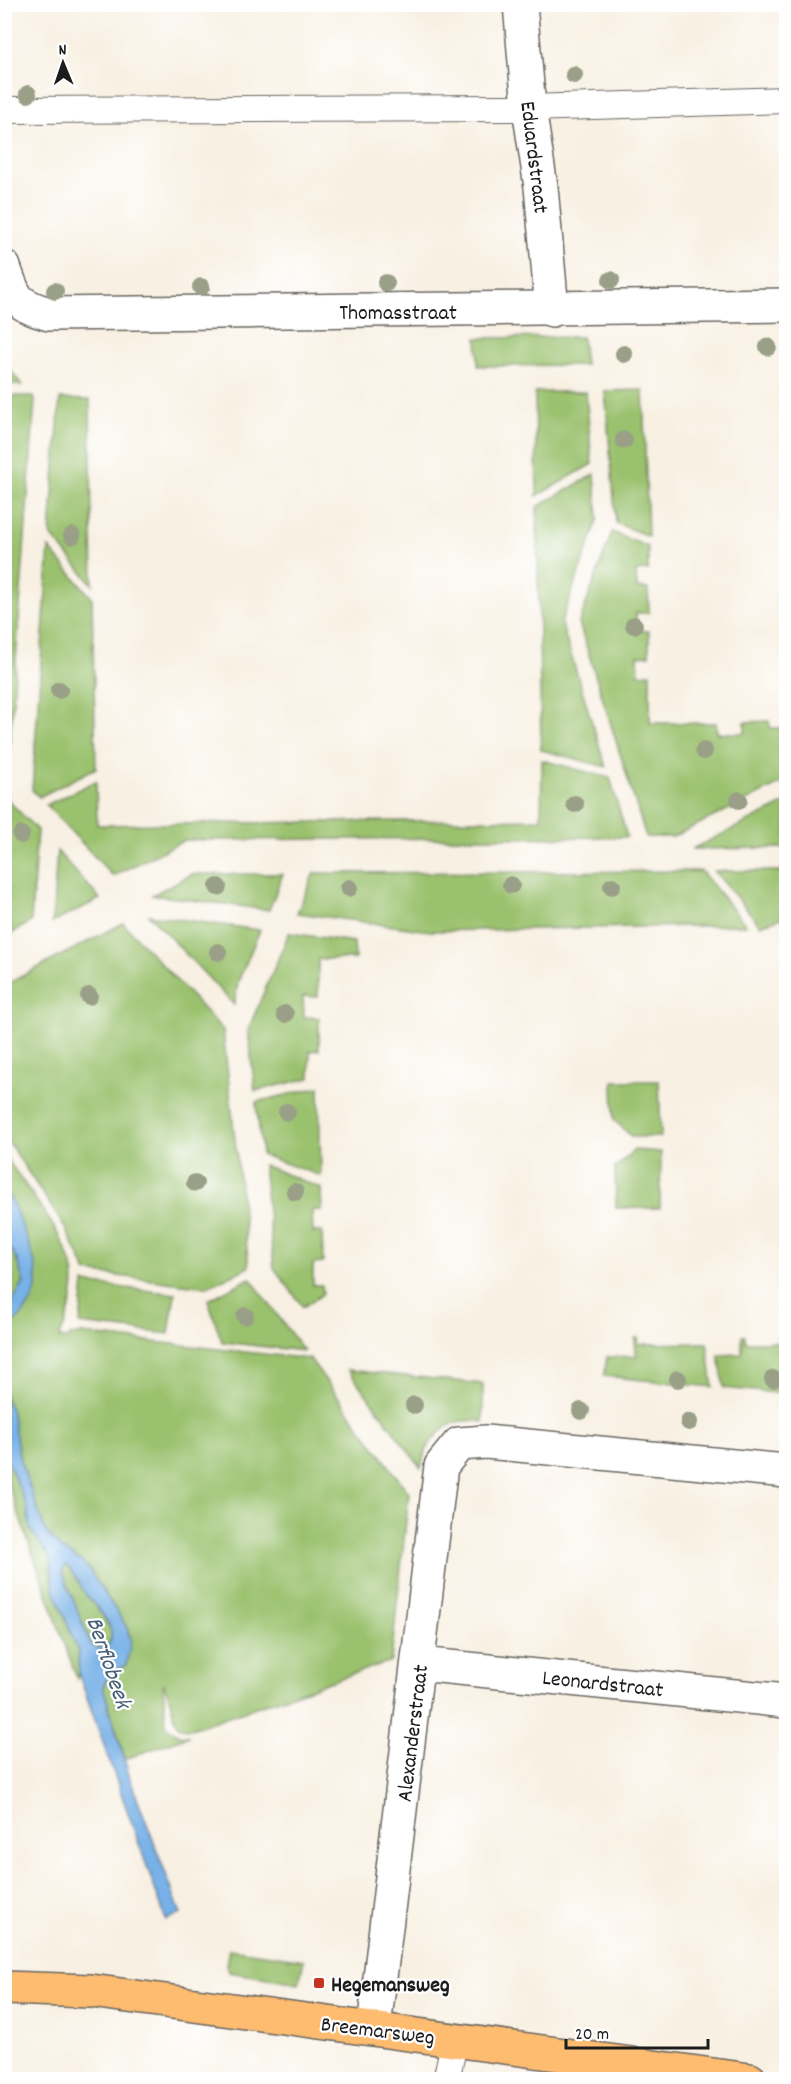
<svg xmlns="http://www.w3.org/2000/svg" width="791" height="2084" font-family="Dekko,sans-serif">
<style>
.green{fill:#9ac16d;stroke:#5b6e44;stroke-width:1.5}
.water{fill:#77b1e7;stroke:#4a6682;stroke-width:1.5;fill-rule:evenodd}
.lines{fill:none;stroke-linecap:round;stroke-linejoin:round}
.lane-casing{stroke:#696661;stroke-width:28}
.street-casing{stroke:#696661;stroke-width:36}
.primary-casing{stroke:#696661;stroke-width:36}
.lane{stroke:#fff;stroke-width:26}
.street{stroke:#fff;stroke-width:33}
.primary{stroke:#fdbc70;stroke-width:33}
.tree{fill:#9aa087}
.poi-dot{fill:#c8321e;stroke:#fff;stroke-width:2}
.labels{text-anchor:middle;stroke-width:4.5;stroke-linejoin:round;paint-order:stroke}
.street-label{font-size:22px;fill:#1c1c1c;stroke:#fff}
.poi-label{font-size:22px;font-weight:bold;fill:#1c1c1c;stroke:#fff;text-anchor:start}
.water-label{font-size:24px;font-style:italic;fill:#455f77;stroke:#fff}
</style>
<rect width="100%" height="100%" fill="#fff"/>
<filter id="ink" filterUnits="userSpaceOnUse"><feTurbulence type="fractalNoise" baseFrequency=".0167" numOctaves="2"/><feDisplacementMap in="SourceGraphic" scale="12" xChannelSelector="R" yChannelSelector="G"/><feConvolveMatrix kernelMatrix="1 2 1 2 8 2 1 2 1" color-interpolation-filters="sRGB"/></filter>
<filter id="wash" filterUnits="userSpaceOnUse"><feTurbulence type="fractalNoise" baseFrequency=".008" numOctaves="4" result="noise"/><feDisplacementMap in="SourceGraphic" scale="24" xChannelSelector="R" yChannelSelector="G"/><feGaussianBlur stdDeviation="1.35" result="paint"/><feColorMatrix in="noise" values="0 0 0 0 0 0 0 0 0 0 0 0 0 0 0 0 0 1.4 0 .05"/><feComposite in="paint" operator="in"/></filter>
<g filter="url(#wash)">
<rect width="100%" height="100%" fill="#f8f0e2"/>
<g class="green">
<polygon points="582,337 585,365 478,366 477,338"/>
<polygon points="5,364 22,385 5,384"/>
<polygon points="643,390 648,536 616,523 605,391"/>
<polygon points="535,392 586,392 592,464 537,496"/>
<polygon points="5,396 32,396 35,400 6,798 37,830 31,922 5,937"/>
<polygon points="60,399 90,400 93,585 50,534"/>
<polygon points="595,474 598,520 561,623 606,767 541,750 537,507"/>
<polygon points="612,532 648,547 648,570 636,571 637,588 648,589 649,613 636,613 636,630 649,631 649,655 638,656 639,674 650,673 650,723 716,723 717,733 745,733 745,722 769,721 770,728 786,728 786,781 673,837 646,837 579,623"/>
<polygon points="49,548 92,598 96,768 39,797 32,790"/>
<polygon points="542,760 610,778 627,837 185,840 113,876 46,805 96,781 97,825 541,819"/>
<polygon points="786,803 786,848 692,849"/>
<polygon points="57,851 100,899 52,923"/>
<polygon points="701,871 746,925 430,931 297,913 314,873"/>
<polygon points="714,871 786,871 786,917 760,925"/>
<polygon points="192,874 283,874 269,910 152,895"/>
<polygon points="149,915 260,930 238,982 234,1005"/>
<polygon points="123,923 223,1030 249,1267 207,1287 87,1272 64,1226 5,1137 5,985"/>
<polygon points="289,933 354,942 355,959 318,959 318,997 303,996 304,1017 319,1018 319,1050 310,1051 310,1078 255,1091 248,1030"/>
<polygon points="613,1081 659,1081 661,1137 632,1137 614,1120"/>
<polygon points="319,1087 321,1176 262,1155 256,1102"/>
<polygon points="634,1150 661,1152 660,1208 616,1208 615,1168"/>
<path d="M4,1154C24,1186 63,1231 72,1266C78,1287 68,1319 59,1338L68,1339L71,1335L82,1334L310,1359L409,1493L391,1661L191,1729L180,1728C170,1714 172,1698 163,1683L166,1726L179,1735L189,1736L125,1759L103,1687L108,1676L115,1673L131,1640L126,1626L90,1571L82,1562L60,1548L45,1530L20,1460L11,1409L5,1397V1330L30,1303L31,1250L5,1189Z"/>
<polygon points="263,1165 321,1188 322,1210 312,1210 313,1232 322,1232 323,1263 313,1264 313,1285 322,1285 323,1294 303,1307 274,1268"/>
<polygon points="4,1238 17,1260 24,1283 11,1304 7,1290 11,1273 5,1257"/>
<polygon points="250,1278 304,1351 222,1342 208,1300"/>
<polygon points="84,1283 175,1294 169,1334 80,1324"/>
<polygon points="742,1336 745,1336 746,1342 786,1342 786,1394 724,1388 719,1355 742,1354"/>
<polygon points="635,1338 638,1338 639,1344 707,1343 713,1387 604,1376 607,1357 636,1356"/>
<path d="M348,1370L483,1384V1422C450,1415 427,1436 421,1468Z"/>
<path d="M4,1451L27,1507C28,1534 41,1537 50,1557C53,1566 50,1576 53,1585C61,1610 88,1653 77,1679L5,1476Z"/>
<path d="M66,1565C73,1572 110,1623 111,1632C112,1637 111,1641 108,1645L98,1648L91,1645L62,1571Z"/>
<polygon points="229,1949 304,1960 299,1983 229,1972 226,1965"/>
</g>
<g class="water">
<path d="M5,1189C13,1201 18,1217 24,1231C41,1275 47,1298 5,1330V1257C14,1278 5,1285 11,1304L24,1283L17,1260L5,1238Z"/>
<path d="M4,1397L11,1409L20,1460L45,1530L60,1548L82,1562L90,1571L126,1626L131,1640L126,1665L108,1676L103,1687L130,1779L181,1914L166,1920L79,1675L78,1651L54,1589L50,1557L30,1529L27,1507L6,1457ZM66,1565C76,1574 80,1586 87,1596C97,1609 120,1628 108,1645L98,1648L91,1645L62,1571Z"/>
</g>
</g>
<g filter="url(#ink)">
<g class="lines">
<defs>
<g id="lane">
<polyline points="4,110 529,108 786,100"/>
<polyline points="446,2080 455,2039"/>
</g>
<g id="street">
<polyline points="520,4 529,108 541,187 552,310"/>
<path d="M4,267C15,299 15,304 49,314L786,305"/>
<polyline points="419,1664 786,1701"/>
<polyline points="374,2028 441,1466 459,1444 486,1442 786,1471"/>
</g>
<polyline id="primary" points="4,1988 91,1991 750,2080"/>
</defs>
<use href="#lane" class="lane-casing"/>
<use href="#street" class="street-casing"/>
<use href="#primary" class="primary-casing"/>
<use href="#lane" class="lane"/>
<use href="#street" class="street"/>
<use href="#primary" class="primary"/>
</g>
<g class="tree">
<circle cx="574" cy="75" r="9"/>
<circle cx="28" cy="94" r="9"/>
<circle cx="611" cy="280" r="9"/>
<circle cx="386" cy="283" r="9"/>
<circle cx="201" cy="287" r="9"/>
<circle cx="55" cy="291" r="9"/>
<circle cx="768" cy="347" r="9"/>
<circle cx="624" cy="354" r="9"/>
<circle cx="624" cy="440" r="9"/>
<circle cx="72" cy="536" r="9"/>
<circle cx="634" cy="625" r="9"/>
<circle cx="59" cy="690" r="9"/>
<circle cx="704" cy="751" r="9"/>
<circle cx="739" cy="800" r="9"/>
<circle cx="575" cy="804" r="9"/>
<circle cx="21" cy="835" r="9"/>
<circle cx="511" cy="885" r="9"/>
<circle cx="612" cy="886" r="9"/>
<circle cx="218" cy="887" r="9"/>
<circle cx="349" cy="888" r="9"/>
<circle cx="218" cy="952" r="9"/>
<circle cx="89" cy="996" r="9"/>
<circle cx="285" cy="1014" r="9"/>
<circle cx="287" cy="1112" r="9"/>
<circle cx="195" cy="1183" r="9"/>
<circle cx="295" cy="1192" r="9"/>
<circle cx="245" cy="1316" r="9"/>
<circle cx="678" cy="1379" r="9"/>
<circle cx="773" cy="1379" r="9"/>
<circle cx="414" cy="1405" r="9"/>
<circle cx="581" cy="1411" r="9"/>
<circle cx="689" cy="1422" r="9"/>
</g>
</g>
<rect class="poi-dot" x="313" y="1977" width="12" height="12" rx="3"/>
<g class="labels">
<g class="street-label">
<text transform="translate(536 157) rotate(83)" y="8">Eduardstraat</text>
<text x="398" y="319">Thomasstraat</text>
<text transform="translate(603 1682) rotate(6)" y="8">Leonardstraat</text>
<text transform="translate(411 1733) rotate(-83)" y="8">Alexanderstraat</text>
<text transform="translate(378 2029) rotate(7)" y="8">Breemarsweg</text>
</g>
<g class="poi-label">
<text x="331" y="1991">Hegemansweg</text>
</g>
<g class="water-label">
<text transform="translate(110 1662) rotate(71)" y="8">Berflobeek</text>
</g>
</g>
<rect width="791" height="2084" fill="none" stroke="#fff" stroke-width="24"/>
<g transform="translate(63 63) rotate(358)" stroke="#ffffff" stroke-width="4.5" paint-order="stroke">
<path d="M0-4.5L10 22L0 15L-10 22Z" fill="#1c1c1c"/>
<text y="-9" font-size="16" font-weight="bold" text-anchor="middle" fill="#1c1c1c">N</text>
</g>
<path d="M566 2039v9h142v-9" fill="none" stroke="#1c1c1c" stroke-width="3"/>
<text x="575" y="2039" font-size="18" fill="#1c1c1c" stroke="#ffffff" stroke-width="4.5" paint-order="stroke">20 m</text>
</svg>
